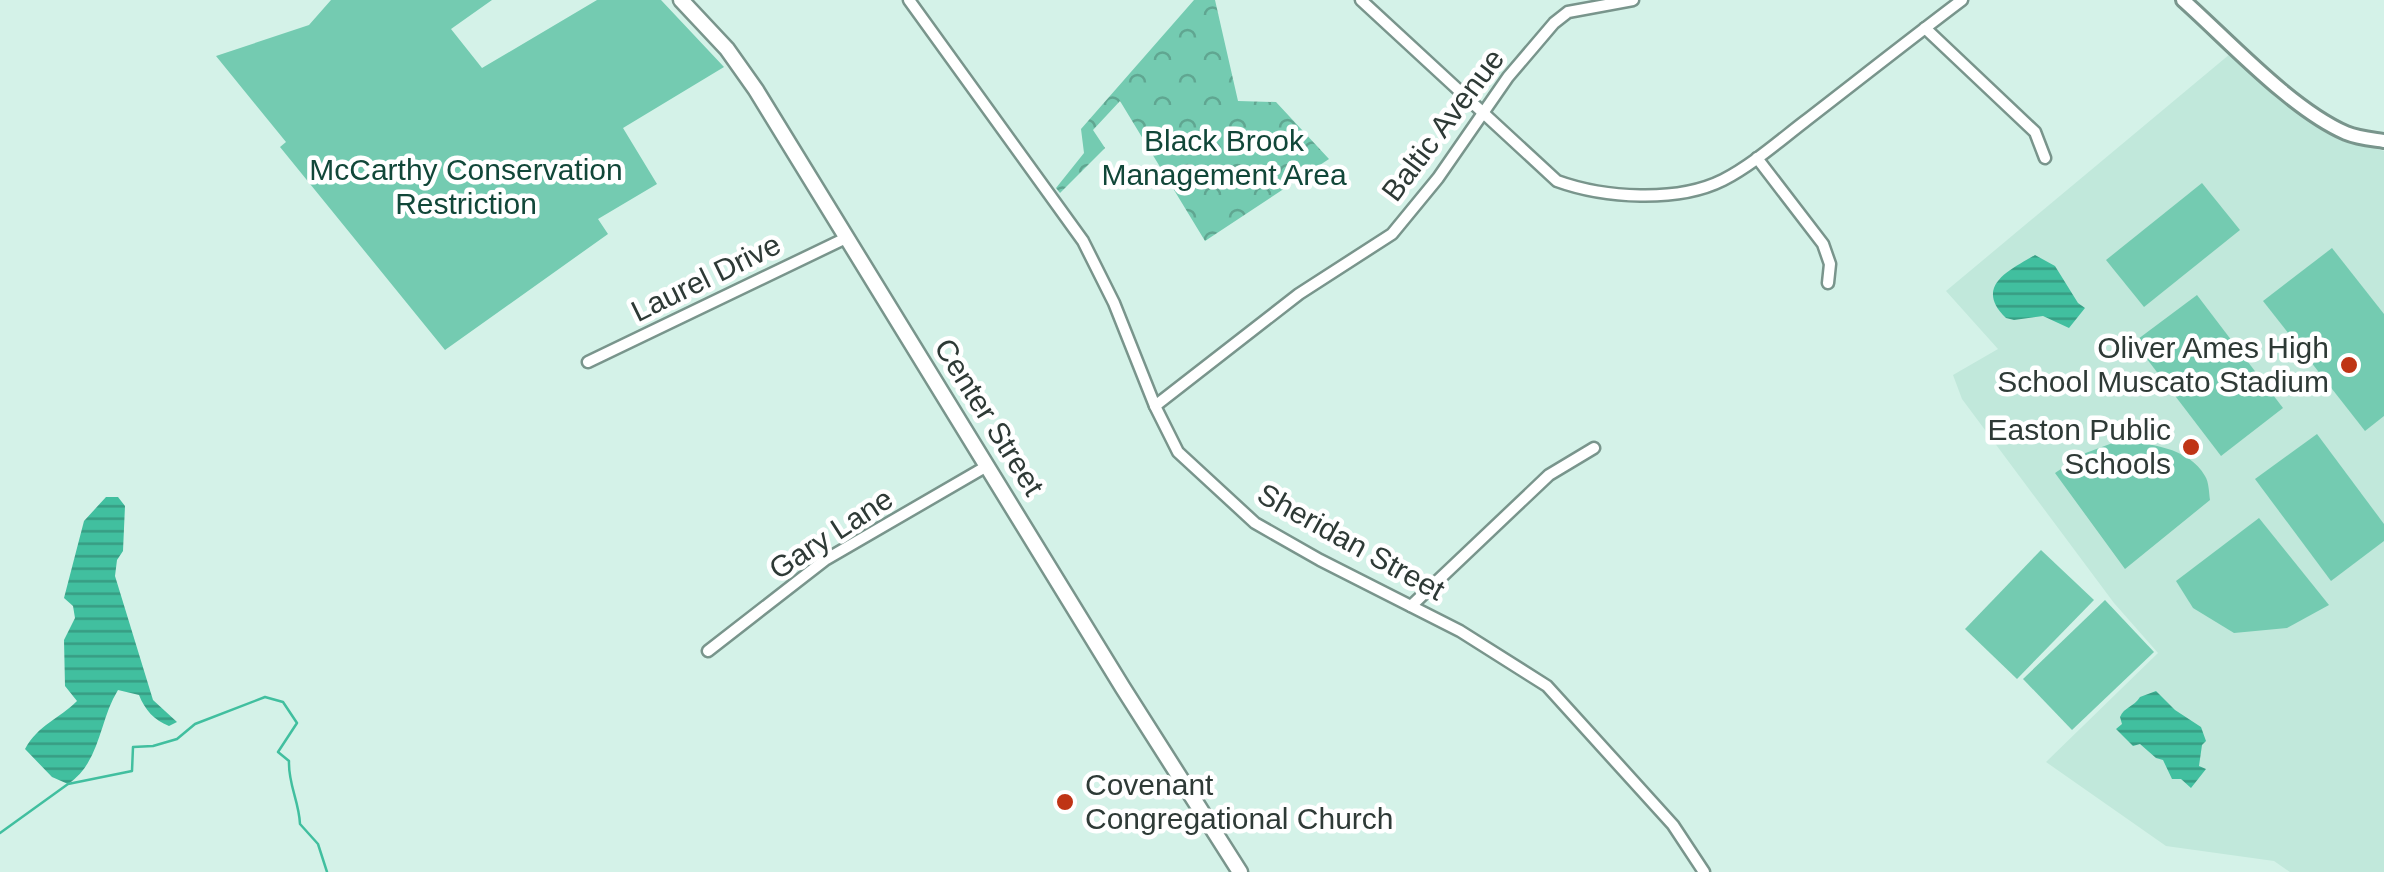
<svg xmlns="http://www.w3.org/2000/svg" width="2384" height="872" font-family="Helvetica,sans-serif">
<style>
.built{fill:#c1e8db}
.forest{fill:url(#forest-crowns)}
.park{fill:#74cbb1}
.water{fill:url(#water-rules)}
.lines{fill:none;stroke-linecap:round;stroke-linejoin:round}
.stream{stroke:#41bf9f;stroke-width:2.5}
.minor-casing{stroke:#79958c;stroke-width:15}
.tertiary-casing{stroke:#79958c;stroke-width:18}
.secondary-casing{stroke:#79958c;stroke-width:19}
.minor{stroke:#fff;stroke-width:10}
.tertiary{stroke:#fff;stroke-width:12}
.secondary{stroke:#fff;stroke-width:14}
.poi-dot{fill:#bf3415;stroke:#fff;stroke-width:4}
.labels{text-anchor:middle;stroke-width:9;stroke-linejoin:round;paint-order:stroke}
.street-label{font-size:30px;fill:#2e3a36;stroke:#fff}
.park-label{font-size:30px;fill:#114739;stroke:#fff}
.poi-label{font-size:30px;fill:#2e3a36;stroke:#fff;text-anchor:end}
</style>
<defs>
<pattern id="forest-crowns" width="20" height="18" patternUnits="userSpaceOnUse" patternTransform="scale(2.5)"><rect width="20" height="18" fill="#74cbb1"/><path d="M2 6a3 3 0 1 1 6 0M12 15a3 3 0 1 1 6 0" fill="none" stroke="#60a691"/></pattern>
<pattern id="water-rules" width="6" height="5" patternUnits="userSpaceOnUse" patternTransform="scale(2.5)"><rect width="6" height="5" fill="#41bf9f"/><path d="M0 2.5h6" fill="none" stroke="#379c82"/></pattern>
</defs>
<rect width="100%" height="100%" fill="#d4f2e8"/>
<polygon class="built" points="2230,54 2311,122 2341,138 2384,151 2384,872 2290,872 2274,861 2166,846 2046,762 2158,653 2114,603 1962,399 1953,375 1998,349 1946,291"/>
<polygon class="forest" points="1194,0 1215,0 1238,101 1276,102 1329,159 1205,241 1120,101 1093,130 1105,148 1060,193 1056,188 1084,153 1081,129"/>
<g class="park">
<polygon points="331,0 492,0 451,29 482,68 597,0 661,0 724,67 623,128 657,184 598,219 608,234 445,350 280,147 286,142 216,56 309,25"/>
<polygon points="2202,183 2240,230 2144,307 2106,260"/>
<polygon points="2332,248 2384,314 2384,416 2365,431 2263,301"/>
<polygon points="2197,295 2283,408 2221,456 2134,342"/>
<polygon points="2317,434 2384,524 2384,541 2331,581 2255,479"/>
<path d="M2118,441C2147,443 2189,447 2205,476C2209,482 2209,493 2210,500L2125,569L2055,473L2083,454Z"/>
<polygon points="2259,518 2329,605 2287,628 2234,633 2193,608 2176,581"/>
<polygon points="2041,550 2094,600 2017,679 1965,629"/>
<polygon points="2105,600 2154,652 2072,730 2023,679"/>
</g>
<g class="water">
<path d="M2035,255L2055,266L2078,303L2085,308L2069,328L2043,316L2014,320L2006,318C1973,286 2010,270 2035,255Z"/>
<path d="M106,497H118L125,506L123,551L117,560L115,576L153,700L177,722L169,726C154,720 145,710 139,695L118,690C99,720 101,762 68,784L52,777L25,749C38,725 59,719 77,701L65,686L64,640L75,618L73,606L64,598L84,521Z"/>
<path d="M2156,691L2175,710L2201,727L2206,741L2202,745L2199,766L2206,769L2191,788L2181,779H2172L2163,760L2156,758L2140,744L2133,746L2116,729L2122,724L2120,717C2124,707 2134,707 2140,697Z"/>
</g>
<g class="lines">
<path class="stream" d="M0,833L68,784L132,771L133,747L153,746L177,739L195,724L265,697L283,702L297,723L278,752L289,761C288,784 299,801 300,824L318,844L327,872"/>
<defs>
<g id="minor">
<polyline points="909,0 1083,241 1114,303 1155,406 1178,452 1255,523 1320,560 1460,631 1547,686 1673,825 1704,872"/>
<path d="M1361,0L1557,181C1604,198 1677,203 1723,180C1752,165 1778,142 1804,122C1857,81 1909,40 1962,0"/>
<polyline points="1925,28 2035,132 2045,158"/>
<polyline points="1757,158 1823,244 1830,264 1828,283"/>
<polyline points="588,362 846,238"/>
<polyline points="1155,406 1299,294 1392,234 1438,178 1508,77 1554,23 1568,12 1633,0"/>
<polyline points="1411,606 1549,475 1594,448"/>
<polyline points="708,651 825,560 987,466"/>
</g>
<path id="tertiary" d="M2183,0C2229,41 2291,109 2346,133C2358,138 2371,139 2384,141"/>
<polyline id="secondary" points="681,0 727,49 756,90 1123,688 1240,872"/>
</defs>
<use href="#minor" class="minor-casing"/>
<use href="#tertiary" class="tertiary-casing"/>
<use href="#secondary" class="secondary-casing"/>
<use href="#minor" class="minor"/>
<use href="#tertiary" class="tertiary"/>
<use href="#secondary" class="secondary"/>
</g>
<g class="poi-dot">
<circle cx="2349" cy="365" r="10"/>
<circle cx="2191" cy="447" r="10"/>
<circle cx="1065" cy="802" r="10"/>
</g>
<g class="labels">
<g class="street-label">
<text transform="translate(1443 125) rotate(-53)" y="10">Baltic Avenue</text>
<text transform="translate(706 278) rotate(-26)" y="10">Laurel Drive</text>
<text transform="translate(989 417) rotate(58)" y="10">Center Street</text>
<text transform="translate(831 534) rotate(-33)" y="10">Gary Lane</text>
<text transform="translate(1351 542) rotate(29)" y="10">Sheridan Street</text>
</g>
<g class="park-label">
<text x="1224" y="151">Black Brook<tspan x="1224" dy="34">Management Area</tspan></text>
<text x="466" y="180">McCarthy Conservation<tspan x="466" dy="34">Restriction</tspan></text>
</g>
<g class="poi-label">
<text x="2329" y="358">Oliver Ames High<tspan x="2329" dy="34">School Muscato Stadium</tspan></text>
<text x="2171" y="440">Easton Public<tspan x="2171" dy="34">Schools</tspan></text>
<text x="1085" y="795" text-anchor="start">Covenant<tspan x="1085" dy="34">Congregational Church</tspan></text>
</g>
</g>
</svg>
